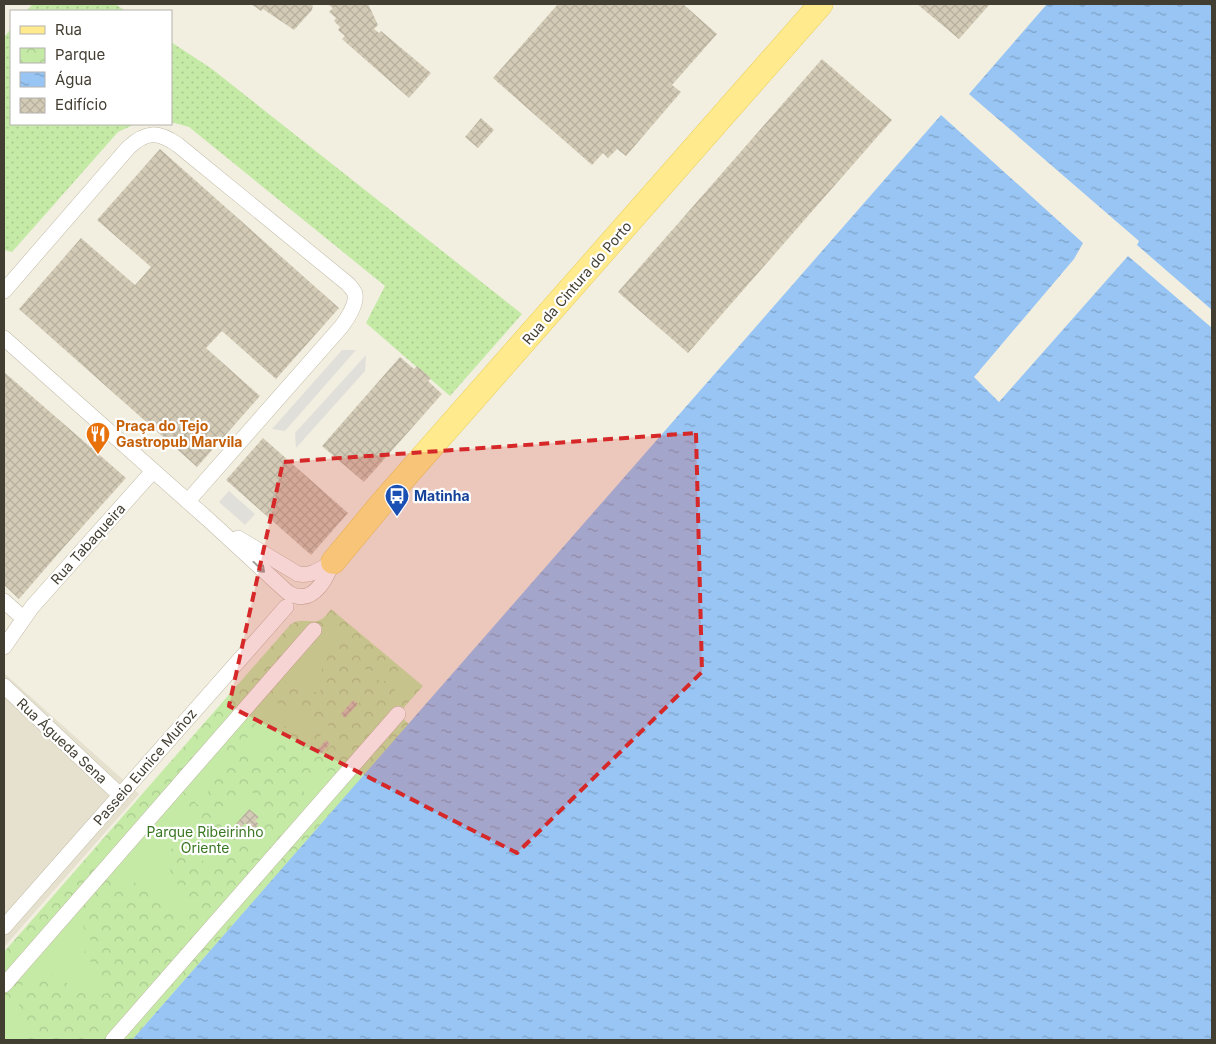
<svg xmlns="http://www.w3.org/2000/svg" width="1216" height="1044" font-family="Inter,sans-serif">
<style>
.residential{fill:#e6e1cf}
.grass{fill:url(#grass-dots)}
.park{fill:url(#park-crowns)}
.garden{fill:#c4eaa6}
.parking{fill:#e1dfda}
.water{fill:url(#water-ripples)}
.building{fill:url(#building-cross-hatch)}
.lines{fill:none;stroke-linecap:round;stroke-linejoin:round}
.street-casing{stroke:#c0baa6;stroke-width:16}
.primary-casing{stroke:#eacd57;stroke-width:25}
.street{stroke:#fff;stroke-width:15}
.primary{stroke:#ffeb8d;stroke-width:24}
.oneway{stroke:#a19e98}
.marked{fill:#d62828;fill-opacity:0.2;stroke:#d62828;stroke-width:4;stroke-dasharray:10 6;stroke-linejoin:round}
.labels{text-anchor:middle;stroke-width:4.5;stroke-linejoin:round;paint-order:stroke}
.street-label{font-size:14px;fill:#433e32;stroke:#fff}
.food-label{font-size:14px;font-weight:bold;fill:#c56008;stroke:#fff;text-anchor:start}
.transit-label{font-size:14px;font-weight:bold;fill:#164399;stroke:#fff;text-anchor:start}
.park-label{font-size:14px;fill:#3a7723;stroke:#fff}
</style>
<defs>
<pattern id="grass-dots" width="8" height="8" patternUnits="userSpaceOnUse" patternTransform="scale(1.25)"><rect width="8" height="8" fill="#c4eaa6"/><path d="M2 2h.1M6 6h.1" fill="none" stroke="#aaca8f" stroke-width="1.8" stroke-linecap="round"/></pattern>
<pattern id="park-crowns" width="20" height="18" patternUnits="userSpaceOnUse" patternTransform="scale(1.25)"><rect width="20" height="18" fill="#c4eaa6"/><path d="M2 6a3 3 0 1 1 6 0M12 15a3 3 0 1 1 6 0" fill="none" stroke="#aaca8f"/></pattern>
<pattern id="water-ripples" width="26" height="14" patternUnits="userSpaceOnUse" patternTransform="scale(1.25)"><rect width="26" height="14" fill="#98c5f4"/><path d="M2 4q2-2 4 0t4 0M15 11q2-2 4 0t4 0" fill="none" stroke="#7ea1c6"/></pattern>
<pattern id="building-cross-hatch" width="8" height="8" patternUnits="userSpaceOnUse" patternTransform="scale(1.25)"><rect width="8" height="8" fill="#d3cbb6"/><path d="M0 0l8 8M0 8l8-8" fill="none" stroke="#b6af9d"/></pattern>
</defs>
<rect width="100%" height="100%" fill="#f2efe1"/>
<polygon class="residential" points="4,673 139,794 4,947"/>
<g class="grass">
<polygon points="33,4 115,4 126,11 26,11"/>
<polygon points="11,29 11,124 135,124 118,132 12,252 4,250 4,37"/>
<polygon points="171,42 212,69 522,314 450,396 366,323 385,286 189,127 171,122"/>
</g>
<path class="park" d="M331,609L423,686L398,714L409,724L132,1040H4V952L290,625C300,616 313,625 322,619C325,617 329,612 331,609Z"/>
<g class="garden">
<polygon points="347,626 355,633 347,642 327,647 318,660 322,665 322,679 327,683 319,692 299,692 291,676 279,690 270,686 320,629"/>
<polygon points="364,669 408,677 414,683 392,708 388,700 398,685 396,683 362,677"/>
<polygon points="355,692 363,699 358,704 362,707 351,721 335,714"/>
<polygon points="261,696 328,725 337,739 321,756 313,749 321,734 318,731 282,726 263,755 258,751 250,751 242,739 249,737 236,726 237,725 245,729 255,727 258,699"/>
<polygon points="223,739 227,760 199,806 180,789"/>
<polygon points="336,771 307,805 304,791 324,772"/>
<polygon points="246,790 262,797 267,824 251,843 223,827 213,818 227,801"/>
<polygon points="171,799 205,828 217,863 205,864 183,833 164,859 193,913 178,917 143,879 120,889 112,867"/>
<polygon points="281,824 287,827 266,852 260,848 260,841"/>
<polygon points="74,910 91,941 84,953 113,991 92,998 53,975 44,975 19,1005 28,1040 4,1040 4,999 9,999 16,992 15,989 19,989 24,983 18,981 15,978"/>
<polygon points="190,921 203,924 177,953 175,942"/>
</g>
<g class="parking">
<polygon points="342,350 356,350 285,431 272,429"/>
<polygon points="366,355 365,371 296,448 295,433"/>
<polygon points="229,491 255,514 245,525 219,502"/>
</g>
<g class="water">
<polygon points="1047,4 1212,4 1212,310 1137,245 1139,241 969,94"/>
<polygon points="941,115 1083,243 1074,259 974,377 999,402 1128,256 1212,328 1212,1040 132,1040"/>
</g>
<g class="building">
<polygon points="251,4 313,4 312,10 294,30 263,9 261,11"/>
<polygon points="327,4 368,4 378,25 374,29 379,33 381,31 431,73 409,98 342,39 345,36 338,30 340,27 334,21 336,18 329,12 333,8"/>
<polygon points="558,4 683,4 717,34 672,85 681,92 626,156 617,149 608,158 603,153 592,165 493,78"/>
<polygon points="917,4 990,4 959,39"/>
<polygon points="822,59 892,120 688,353 618,292"/>
<polygon points="481,118 494,130 478,148 465,137"/>
<polygon points="160,149 339,308 276,379 222,331 206,348 260,396 197,467 19,309 81,238 135,285 151,267 97,220"/>
<polygon points="400,357 414,369 417,366 431,378 428,381 442,394 364,482 322,446"/>
<polygon points="4,372 126,478 64,547 19,599 4,585"/>
<polygon points="263,438 348,513 311,555 226,480"/>
<polygon points="353,700 358,704 345,718 341,714"/>
<polygon points="326,740 330,744 320,755 316,751"/>
<polygon points="249,809 259,817 255,821 259,824 249,835 245,831 249,827 245,823 241,828 236,824"/>
</g>
<g class="lines">
<defs>
<g id="street">
<path d="M4,291L128,148C146,131 158,131 178,145L348,284C350,287 354,290 355,294C357,305 347,319 341,327L188,501"/>
<path d="M4,338L211,522L285,590C288,593 292,595 296,596C316,601 327,576 333,562"/>
<path d="M238,538L298,574C311,577 322,568 333,562"/>
<polyline points="4,601 23,618"/>
<polyline points="4,647 32,607 153,471"/>
<polyline points="4,686 120,795"/>
<polyline points="4,927 286,607"/>
<polyline points="4,985 314,630"/>
<polyline points="113,1040 398,714"/>
</g>
<polyline id="primary" points="333,562 382,503 821,4"/>
</defs>
<use href="#street" class="street-casing"/>
<use href="#primary" class="primary-casing"/>
<use href="#street" class="street"/>
<use href="#primary" class="primary"/>
</g>
<defs><path id="oneway-shaft" d="M-6 0H5M1.5-3L5.5 0L1.5 3" fill="none" stroke-width="1.6" stroke-linecap="round" stroke-linejoin="round" transform="scale(1.25)"/></defs>
<use class="oneway" href="#oneway-shaft" transform="translate(259 567) rotate(43)"/>
<path class="marked" d="M696,433L702,672L517,853L229,706L283,462Z"/>
<defs>
<symbol id="restaurant-pin" viewBox="-11 -11 22 30"><path d="M0 17L-7.5 6A9.5 9.5 0 1 1 7.5 6Z" fill="#e8710a" stroke="#fff"/><path d="M-5-6h1v4h1v-4h1v4h1v-4h1v5L-1.5 .5V6h-2V.5L-5-1ZM5-6V6H3V1.5H1.5Q1.5-4 5-6Z" fill="#fff"/></symbol>
<symbol id="bus-pin" viewBox="-11 -11 22 30"><path d="M0 17L-7.5 6A9.5 9.5 0 1 1 7.5 6Z" fill="#1a4fb4" stroke="#fff"/><path d="M-5-6H5V4H4V6H2V4H-2V6H-4V4H-5ZM-3.5-4V0h7V-4ZM-3.5 1.2v1.5H-2V1.2ZM2 1.2v1.5H3.5V1.2Z" fill="#fff"/></symbol>
</defs>
<g fill-rule="evenodd">
<use href="#restaurant-pin" x="84" y="420" width="28" height="38"/>
<use href="#bus-pin" x="383" y="482" width="28" height="38"/>
</g>
<g class="labels">
<g class="street-label">
<text transform="translate(577 283) rotate(-49)" y="5">Rua da Cintura do Porto</text>
<text transform="translate(88 544) rotate(-48)" y="5">Rua Tabaqueira</text>
<text transform="translate(62 741) rotate(43)" y="5">Rua Águeda Sena</text>
<text transform="translate(145 767) rotate(-49)" y="5">Passeio Eunice Muñoz</text>
</g>
<g class="food-label">
<text x="116" y="431">Praça do Tejo<tspan x="116" dy="16">Gastropub Marvila</tspan></text>
</g>
<g class="transit-label">
<text x="414" y="501">Matinha</text>
</g>
<g class="park-label">
<text x="205" y="837">Parque Ribeirinho<tspan x="205" dy="16">Oriente</tspan></text>
</g>
</g>
<rect width="1216" height="1044" fill="none" stroke="#433e32" stroke-width="10"/>
<rect x="10" y="10" width="162" height="115" fill="#ffffff" stroke="#b4b2ad"/>
<rect x="20" y="26" width="25" height="8" fill="#ffeb8d" stroke="#b4b2ad"/>
<text x="55" y="35" font-size="15" fill="#433e32">Rua</text>
<rect x="20" y="48" width="25" height="15" fill="url(#park-crowns)" stroke="#b4b2ad"/>
<text x="55" y="60" font-size="15" fill="#433e32">Parque</text>
<rect x="20" y="72" width="25" height="15" fill="url(#water-ripples)" stroke="#b4b2ad"/>
<text x="55" y="85" font-size="15" fill="#433e32">Água</text>
<rect x="20" y="98" width="25" height="15" fill="url(#building-cross-hatch)" stroke="#b4b2ad"/>
<text x="55" y="110" font-size="15" fill="#433e32">Edifício</text>
</svg>
